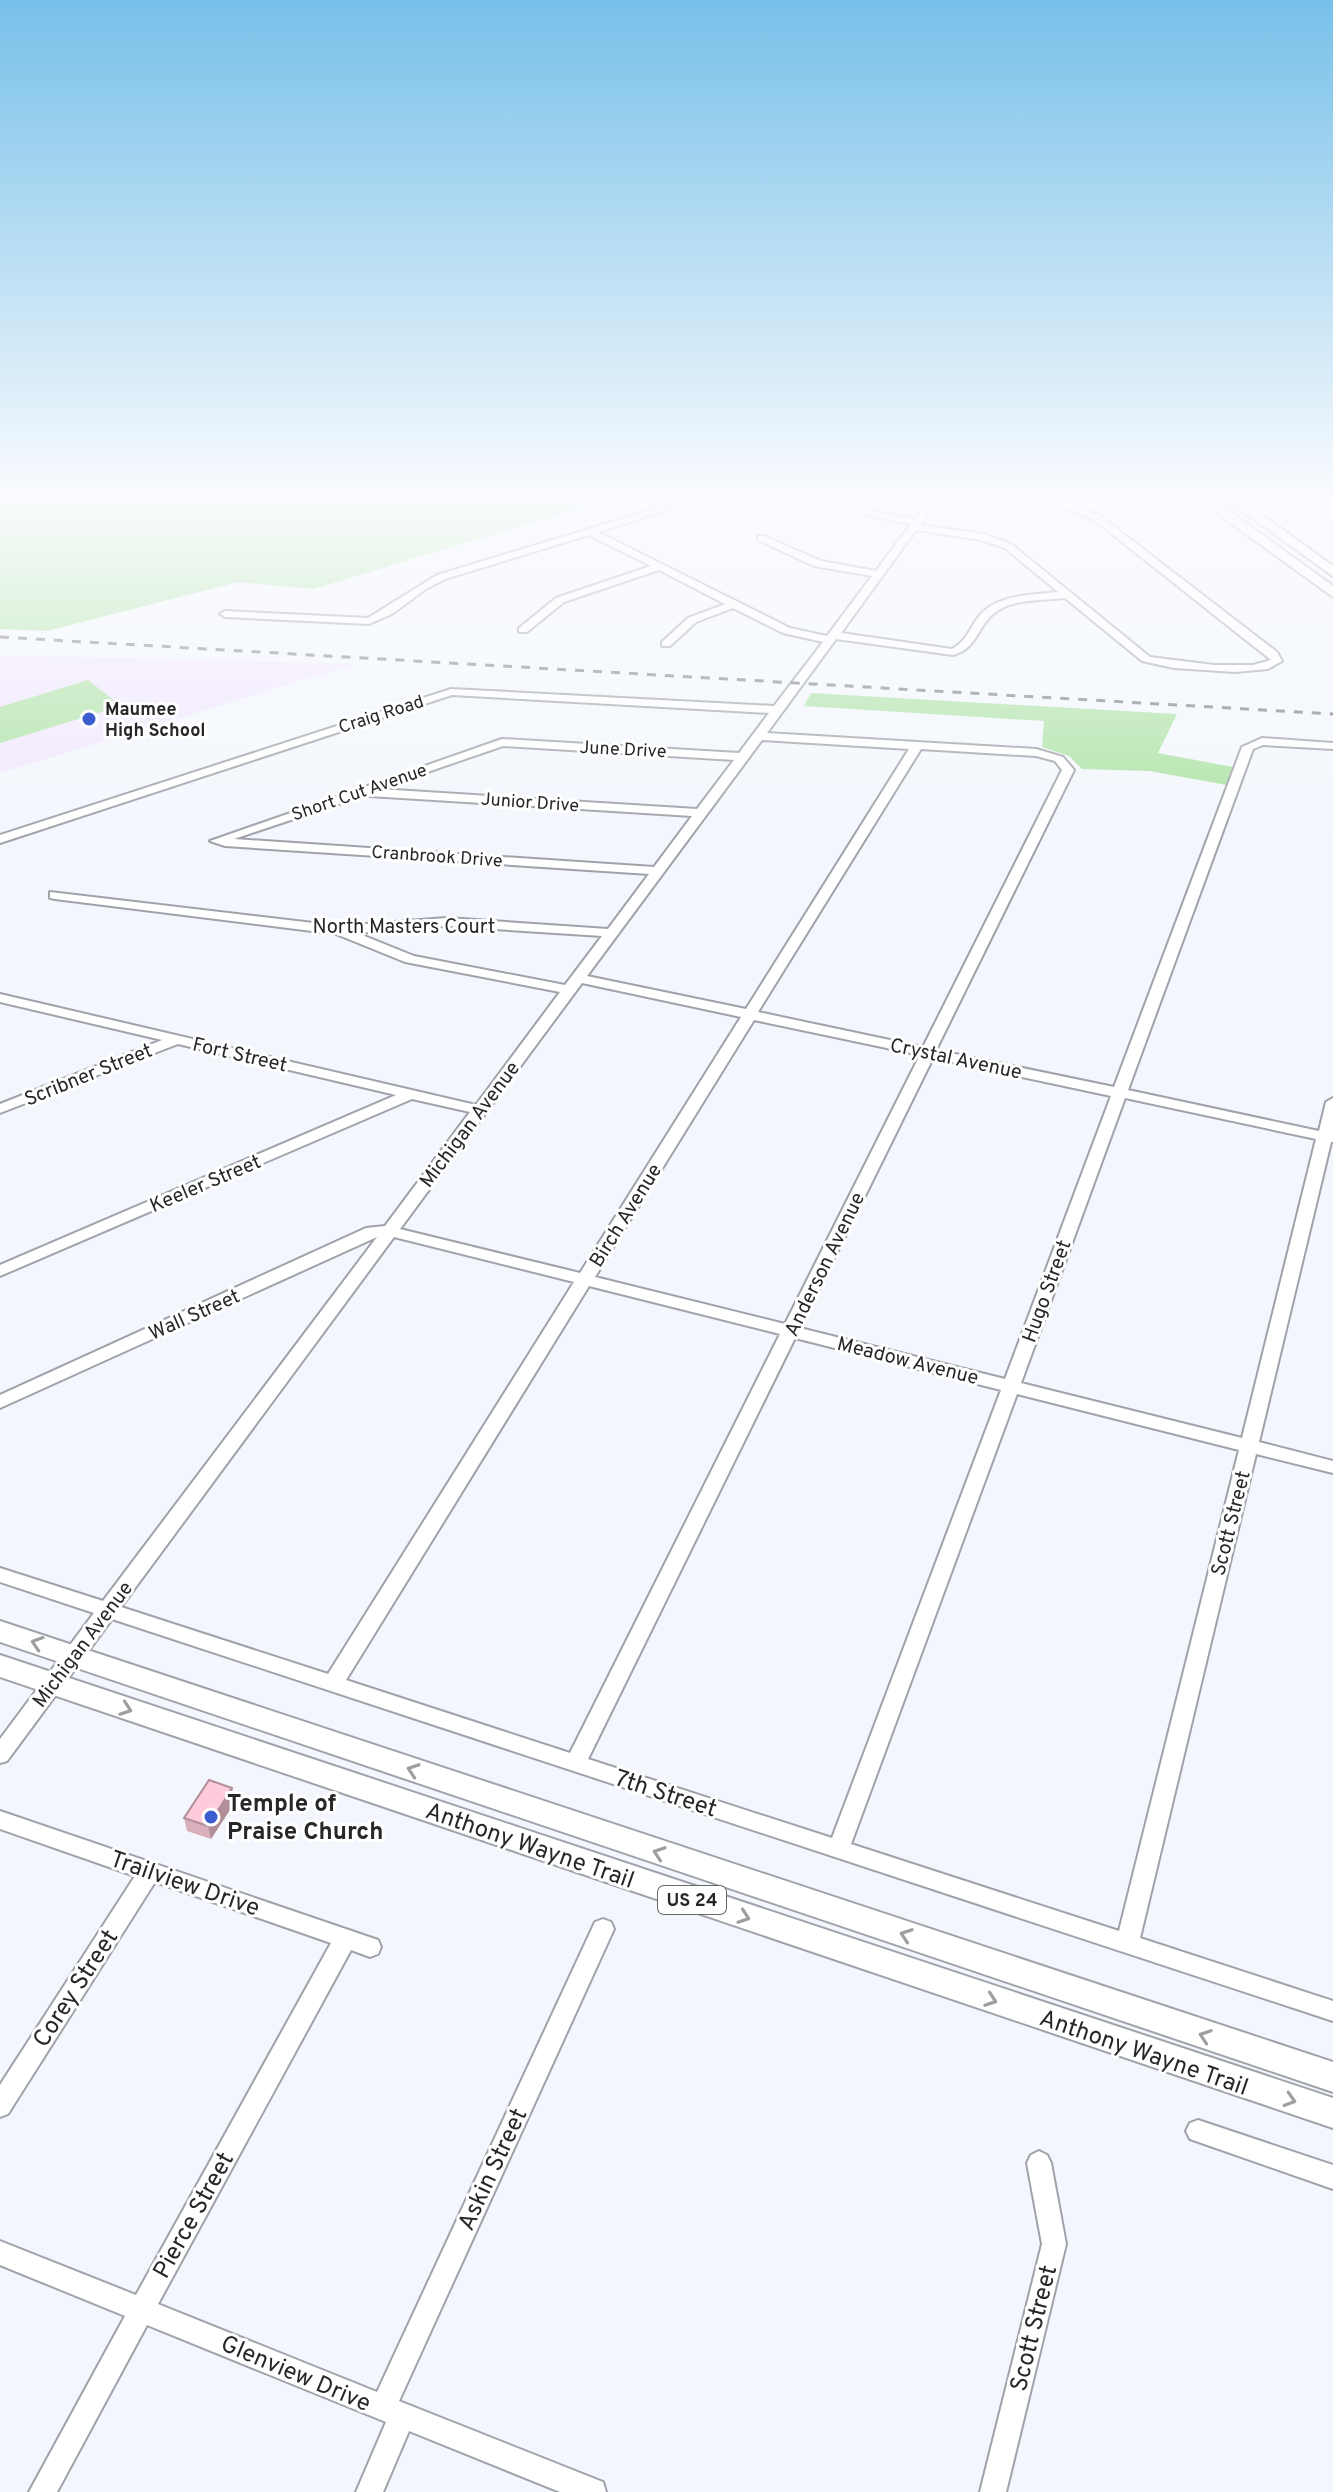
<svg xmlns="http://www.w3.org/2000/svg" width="1333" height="2492" font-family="Overpass,sans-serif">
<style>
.education{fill:#f2e8fd}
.green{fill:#aee3a5}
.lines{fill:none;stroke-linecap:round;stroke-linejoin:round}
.minor-casing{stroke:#9fa3a9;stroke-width:4}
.highway-casing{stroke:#9fa3a9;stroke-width:4}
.minor{fill:#fff;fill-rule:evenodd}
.highway{fill:#fff;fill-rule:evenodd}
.rail{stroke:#7c7f83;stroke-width:3;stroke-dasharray:9 9;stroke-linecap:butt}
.wall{fill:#daafbc}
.shaded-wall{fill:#b28e99}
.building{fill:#fecbdb;stroke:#b28e99;stroke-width:2}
.oneway{stroke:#9d9e9f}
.poi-dot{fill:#3c5dcf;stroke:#fff;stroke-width:3}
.labels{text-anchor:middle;stroke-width:6;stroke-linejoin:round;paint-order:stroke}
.far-poi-label{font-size:18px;font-weight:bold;fill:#252729;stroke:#fff;text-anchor:start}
.far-street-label{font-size:18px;fill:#252729;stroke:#fff}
.shield{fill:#fff;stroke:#666869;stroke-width:2}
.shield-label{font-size:18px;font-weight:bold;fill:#252729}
.street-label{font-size:20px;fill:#252729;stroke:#fff}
.near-street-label{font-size:24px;fill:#252729;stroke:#fff}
.near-poi-label{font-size:24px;font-weight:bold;fill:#252729;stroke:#fff;text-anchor:start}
</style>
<rect width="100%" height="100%" fill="#f3f7fd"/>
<polygon class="education" points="0,655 355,664 0,773"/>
<g class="green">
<polygon points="0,493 629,493 314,589 238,582 47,631 0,629"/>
<polygon points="88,680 121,706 0,743 0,707"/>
<polygon points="811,693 1177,714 1158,753 1233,767 1227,785 1149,771 1082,769 1069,756 1042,747 1044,721 804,706"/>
</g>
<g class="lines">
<defs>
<g id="minor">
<path d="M707,493H722L598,532L790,628L827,636L872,576L814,566L758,540V536H764L821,561L876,571L911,524L870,516L821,493H834L875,512L915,519L934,493H943L920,525L983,534L1011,544L1150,657L1214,665H1253L1271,660L1093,519L1059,507L990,493H1014L1061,501L1099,515L1277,652L1282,661L1268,669L1235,672L1174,668L1142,661L1065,598C1041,601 1010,598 992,615C976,630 976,649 953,655L836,639L767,733L1036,749L1063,757L1074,770L936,1050L1114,1087L1242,747L1262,738L1333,743V749L1263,745L1253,749L1128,1090L1319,1131L1326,1102L1333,1098V1142H1331L1259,1442L1333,1461V1473L1256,1454L1140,1938L1333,2001V2021L112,1619L7,1761L0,1763V1739L94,1613L0,1582V1568L103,1601L377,1237L0,1408V1395L366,1228L385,1226L470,1112L412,1099L0,1276V1265L396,1095L178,1044L0,1113V1104L162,1040L0,1002V994L476,1105L560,992L405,962L336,934L55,899L50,898V892L339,926L447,918L608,929L649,874L225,846L210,841L502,739L739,753L769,713L452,695L0,843V835L451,689L774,706L823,642L783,633L733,608L696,622L670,646H662V642L688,618L725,604L659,570L564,602L527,632H519V628L556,598L651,566L589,535L445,579L426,589L392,614L369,624L225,617L220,614L225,611L368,618L437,575ZM916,530L981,540L1005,548L1058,592C1033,595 998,594 980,615C970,627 967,641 952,649L841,633ZM762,740L909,749L746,1009L587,976ZM503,746L734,760L697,809L378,789ZM921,749L1036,756L1055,761L1062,770L923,1047L758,1012ZM365,795L369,796L692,816L654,867L234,839ZM447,926L602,936L565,985L414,956L357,933ZM582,983L741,1017L580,1273L400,1229ZM754,1020L920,1055L785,1324L595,1277ZM933,1058L1111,1096L1005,1379L800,1328ZM1125,1098L1316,1139L1242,1438L1021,1383ZM394,1237L574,1282L328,1674L121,1607ZM589,1286L780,1334L570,1753L346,1680ZM795,1338L1001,1390L832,1838L588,1759ZM1017,1394L1239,1450L1119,1931L851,1844Z"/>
<polygon points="0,1811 378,1940 381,1947 378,1954 370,1957 351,1950 158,2304 377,2392 595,1922 603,1919 611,1922 614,1929 399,2401 603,2482 606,2492 560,2492 409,2431 383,2492 356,2492 386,2422 147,2325 57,2492 29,2492 125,2316 0,2265 0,2241 136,2295 331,1943 155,1882 8,2114 0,2117 0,2085 135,1876 0,1829"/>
<polygon points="1198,2120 1333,2165 1333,2189 1190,2139 1186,2131 1190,2123"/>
<polygon points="1039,2151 1047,2155 1051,2163 1066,2244 1006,2492 980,2492 1042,2244 1027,2163 1031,2155"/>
</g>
<g id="highway">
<polygon points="1189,493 1204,493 1333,586 1333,597"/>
<polygon points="1217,493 1232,493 1333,566 1333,576"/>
<polygon points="0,1621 1333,2062 1333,2092 0,1642"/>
<polygon points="0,1655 1333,2098 1333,2128 0,1677"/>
</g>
</defs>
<use href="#minor" class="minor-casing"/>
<use href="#highway" class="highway-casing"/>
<use href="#minor" class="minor"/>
<use href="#highway" class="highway"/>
<polyline class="rail" points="0,637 1333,714"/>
</g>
<polygon class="wall" points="235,1802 211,1839 187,1831 184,1818"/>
<polygon class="shaded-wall" points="232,1788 235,1802 211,1839 208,1826"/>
<polygon class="building" points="209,1780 232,1788 208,1826 184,1818"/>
<defs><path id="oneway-chevron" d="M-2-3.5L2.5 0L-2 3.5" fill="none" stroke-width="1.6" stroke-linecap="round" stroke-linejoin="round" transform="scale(2)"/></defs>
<g class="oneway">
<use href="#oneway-chevron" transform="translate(37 1643) rotate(-162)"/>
<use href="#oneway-chevron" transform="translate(126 1709) rotate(19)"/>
<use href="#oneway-chevron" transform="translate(413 1770) rotate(-161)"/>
<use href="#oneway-chevron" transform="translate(659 1853) rotate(-161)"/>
<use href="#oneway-chevron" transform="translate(744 1917) rotate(19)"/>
<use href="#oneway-chevron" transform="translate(906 1935) rotate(-161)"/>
<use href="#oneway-chevron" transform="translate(991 2000) rotate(19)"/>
<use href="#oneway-chevron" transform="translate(1205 2036) rotate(-161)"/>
<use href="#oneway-chevron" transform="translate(1290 2100) rotate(17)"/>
</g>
<linearGradient id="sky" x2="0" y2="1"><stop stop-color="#77c0e9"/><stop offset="0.59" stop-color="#fafbfe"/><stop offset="1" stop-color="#fafbfe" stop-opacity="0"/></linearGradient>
<rect width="1333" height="842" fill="url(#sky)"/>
<g class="poi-dot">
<circle cx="89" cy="719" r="8"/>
<circle cx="211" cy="1817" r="8"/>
</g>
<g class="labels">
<g class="far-poi-label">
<text x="105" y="715">Maumee<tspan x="105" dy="21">High School</tspan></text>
</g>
<g class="far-street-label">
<text transform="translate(381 714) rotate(-18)" y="6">Craig Road</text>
<text transform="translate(623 749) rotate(3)" y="6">June Drive</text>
<text transform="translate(359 792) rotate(-19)" y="6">Short Cut Avenue</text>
<text transform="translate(530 802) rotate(4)" y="6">Junior Drive</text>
<text transform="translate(437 856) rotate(4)" y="6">Cranbrook Drive</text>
</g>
<rect class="shield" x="658" y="1886" width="68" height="28" rx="6"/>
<g class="shield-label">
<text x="692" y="1906">US 24</text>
</g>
<g class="street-label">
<text x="404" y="933">North Masters Court</text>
<text transform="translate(240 1054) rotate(13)" y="7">Fort Street</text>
<text transform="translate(956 1058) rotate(12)" y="7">Crystal Avenue</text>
<text transform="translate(88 1074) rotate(-22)" y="7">Scribner Street</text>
<text transform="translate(469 1124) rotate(-53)" y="7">Michigan Avenue</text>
<text transform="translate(205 1183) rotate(-23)" y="7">Keeler Street</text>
<text transform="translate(625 1215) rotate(-58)" y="7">Birch Avenue</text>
<text transform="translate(824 1264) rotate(-64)" y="7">Anderson Avenue</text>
<text transform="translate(1046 1291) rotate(-70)" y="7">Hugo Street</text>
<text transform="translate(194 1314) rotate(-24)" y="7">Wall Street</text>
<text transform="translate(908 1360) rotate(14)" y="7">Meadow Avenue</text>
<text transform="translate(1230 1523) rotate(-76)" y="7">Scott Street</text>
<text transform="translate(82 1644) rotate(-53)" y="7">Michigan Avenue</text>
</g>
<g class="near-street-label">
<text transform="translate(666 1793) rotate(18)" y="8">7th Street</text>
<text transform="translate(530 1845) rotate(19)" y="8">Anthony Wayne Trail</text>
<text transform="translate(185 1883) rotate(19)" y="8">Trailview Drive</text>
<text transform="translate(75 1988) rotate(-57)" y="8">Corey Street</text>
<text transform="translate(1144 2052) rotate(19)" y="8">Anthony Wayne Trail</text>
<text transform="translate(492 2169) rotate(-65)" y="8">Askin Street</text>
<text transform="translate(193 2215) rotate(-61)" y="8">Pierce Street</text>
<text transform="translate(1033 2328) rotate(-76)" y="8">Scott Street</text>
<text transform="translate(296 2373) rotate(23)" y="8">Glenview Drive</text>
</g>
<g class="near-poi-label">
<text x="227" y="1811">Temple of<tspan x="227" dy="28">Praise Church</tspan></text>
</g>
</g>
</svg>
